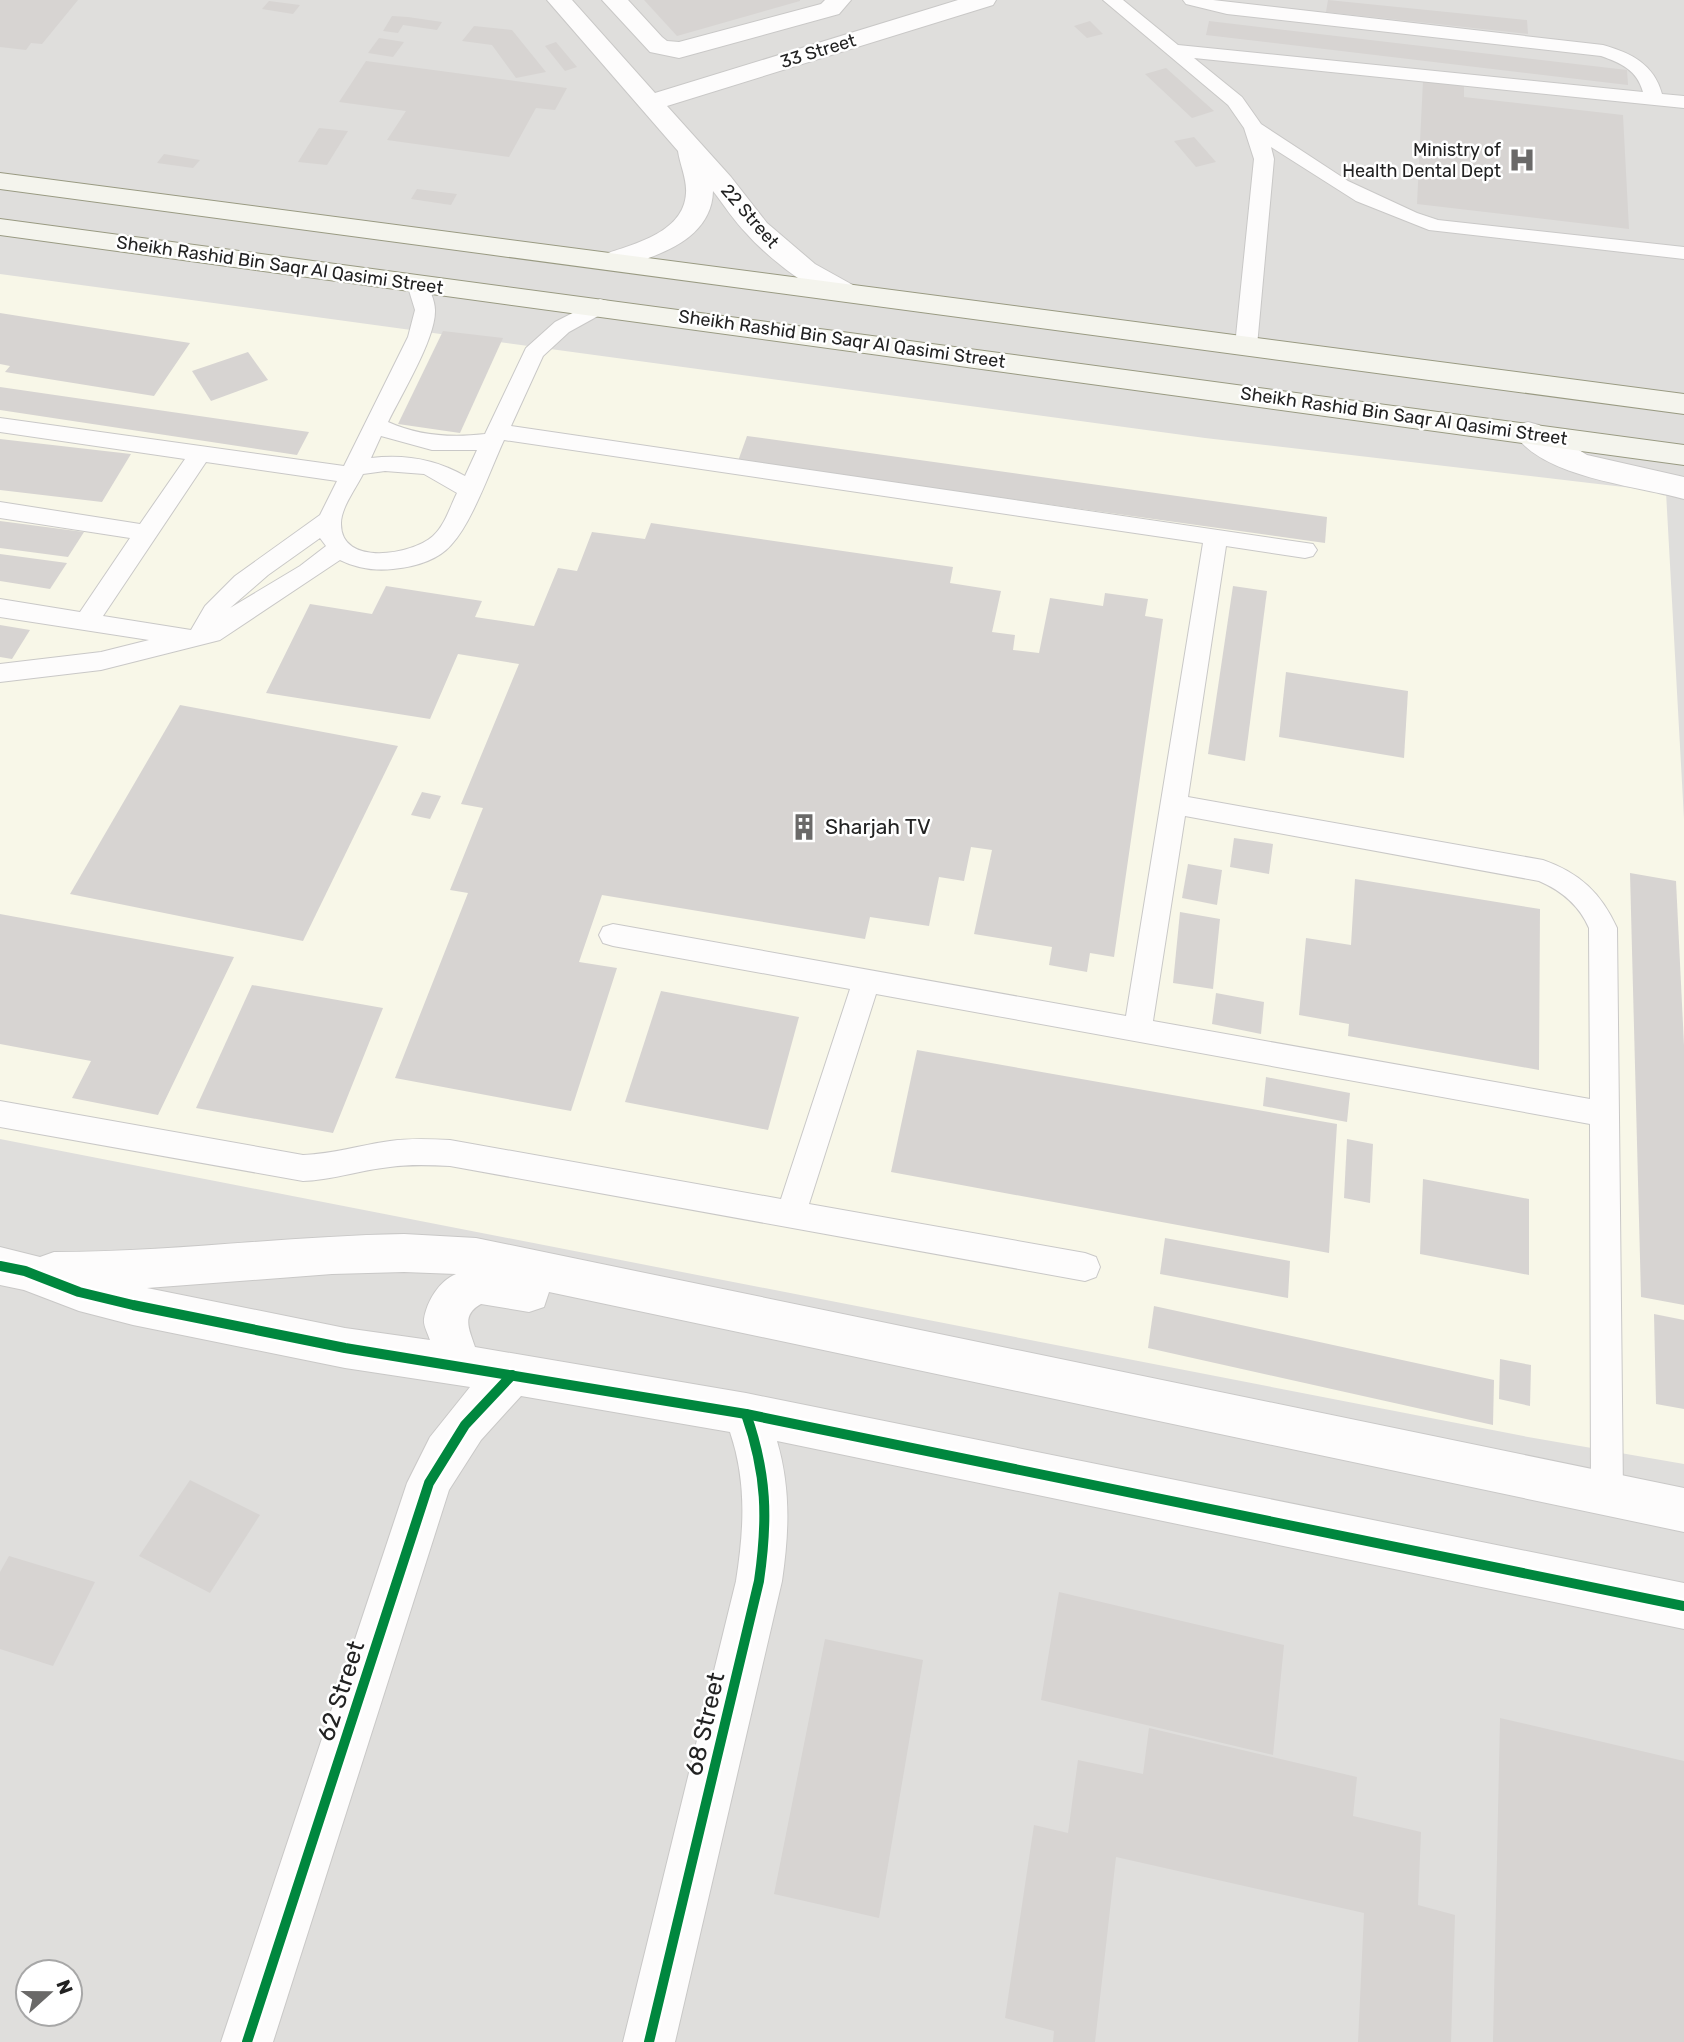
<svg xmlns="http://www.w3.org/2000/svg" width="1684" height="2042" font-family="Rubik,sans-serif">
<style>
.residential{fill:#dfdedc;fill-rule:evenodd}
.education{fill:#f8f7e8}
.building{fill:#d7d4d2}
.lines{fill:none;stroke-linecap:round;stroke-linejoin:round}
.lane-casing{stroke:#c9c8c7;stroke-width:2}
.street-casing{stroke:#c9c8c7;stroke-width:2}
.secondary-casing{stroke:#999a82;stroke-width:2}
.lane{fill:#fdfcfc;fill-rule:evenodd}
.street{fill:#fdfcfc;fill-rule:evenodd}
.secondary{fill:#f4f4ed;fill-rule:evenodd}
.cycleway-casing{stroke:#fff;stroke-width:15}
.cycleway{stroke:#00873e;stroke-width:10}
.labels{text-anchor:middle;stroke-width:5;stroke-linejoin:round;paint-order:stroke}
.far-street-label{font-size:18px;fill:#222;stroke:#fff}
.far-poi-label{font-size:18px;fill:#222;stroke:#fff;text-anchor:end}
.poi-label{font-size:21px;fill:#222;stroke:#fff;text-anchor:start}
.near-street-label{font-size:24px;fill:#222;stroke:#fff}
</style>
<rect width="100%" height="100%" fill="#f0eeeb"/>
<path class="residential" d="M0,0H1684V2042H0ZM28,1972H70V2014H28Z"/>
<polygon class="education" points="0,274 1205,438 1666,492 1684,819 1684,1464 1528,1437 0,1139"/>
<g class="building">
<polygon points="0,0 78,0 42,44 31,43 26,50 0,47"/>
<polygon points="644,0 800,0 800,1 677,36"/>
<polygon points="1328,0 1527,20 1528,34 1326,12"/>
<polygon points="269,1 300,5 293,14 262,9"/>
<polygon points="392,16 408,17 442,22 437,30 403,25 398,33 383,31"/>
<polygon points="1090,21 1103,34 1087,38 1074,26"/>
<polygon points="1209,21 1627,70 1628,85 1206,35"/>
<polygon points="474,26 512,30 546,72 516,78 492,45 462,41"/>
<polygon points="379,38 404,42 393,57 368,53"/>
<polygon points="556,42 577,67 565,71 545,46"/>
<polygon points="366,61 567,88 555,110 536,108 509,157 387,140 406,111 339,102"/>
<polygon points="1166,68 1214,111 1192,118 1145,74"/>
<polygon points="1423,81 1464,85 1464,97 1623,115 1629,229 1417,204"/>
<polygon points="319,128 348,131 327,165 298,162"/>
<polygon points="1194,137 1216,162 1196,167 1174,141"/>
<polygon points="164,154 200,160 193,168 157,163"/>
<polygon points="417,189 457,194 451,205 411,199"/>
<polygon points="0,313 44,320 190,343 154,396 5,372 10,366 0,364"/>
<polygon points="443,331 503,338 460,433 398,424"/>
<polygon points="248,352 268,380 211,401 192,371"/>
<polygon points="0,387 309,432 297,455 0,410"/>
<polygon points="747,436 1327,517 1325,543 738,461"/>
<polygon points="0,439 131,454 102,502 0,490"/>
<polygon points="0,521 84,532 68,557 0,548"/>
<polygon points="651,523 953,567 950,583 1001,591 992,632 1015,635 1013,650 1039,653 1050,598 1103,606 1105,593 1148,599 1145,616 1163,619 1114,957 1090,953 1087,972 1049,965 1052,947 974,934 992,850 971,847 964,881 939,877 929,926 870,917 865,939 602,895 579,962 617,968 571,1111 395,1078 468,893 450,890 483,808 461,804 519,664 458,654 430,719 266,693 310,604 372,614 386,586 482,601 475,617 534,626 558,568 577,571 592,532 645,539"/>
<polygon points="0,554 67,563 50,589 0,581"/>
<polygon points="1233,586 1267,591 1245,761 1208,754"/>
<polygon points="0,625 30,630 12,659 0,657"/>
<polygon points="1286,672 1408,691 1404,758 1279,737"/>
<polygon points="180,705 398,746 303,941 70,894"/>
<polygon points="422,792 441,796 430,819 411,815"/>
<polygon points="1234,838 1273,844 1269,874 1230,867"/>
<polygon points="1188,864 1222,870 1217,905 1182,898"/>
<polygon points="1630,873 1676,881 1684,1045 1684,1305 1641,1297"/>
<polygon points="1355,879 1540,909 1539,1070 1348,1036 1349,1024 1299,1015 1306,938 1351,945"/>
<polygon points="1180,912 1220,919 1213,989 1173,983"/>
<polygon points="0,914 234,957 158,1115 72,1098 91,1061 0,1044"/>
<polygon points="252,985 383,1008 333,1133 196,1108"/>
<polygon points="661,991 799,1017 768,1130 625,1102"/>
<polygon points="1216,993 1264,1002 1261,1034 1212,1024"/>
<polygon points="917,1050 1337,1124 1329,1253 891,1172"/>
<polygon points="1266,1077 1350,1093 1347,1122 1263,1106"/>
<polygon points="1347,1139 1373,1144 1370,1203 1344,1198"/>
<polygon points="1423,1179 1529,1199 1529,1275 1420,1254"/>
<polygon points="1165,1238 1290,1261 1288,1298 1160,1274"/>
<polygon points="1154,1306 1494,1380 1493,1425 1148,1348"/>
<polygon points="1654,1314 1684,1320 1684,1409 1656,1404"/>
<polygon points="1500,1359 1531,1365 1530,1406 1499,1399"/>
<polygon points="190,1480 260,1515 210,1593 139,1556"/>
<polygon points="9,1556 95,1582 53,1666 0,1649 0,1572"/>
<polygon points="1059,1592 1284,1645 1273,1755 1041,1700"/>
<polygon points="825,1639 923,1660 879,1918 774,1894"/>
<polygon points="1500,1718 1684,1761 1684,2042 1493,2042"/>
<polygon points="1149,1728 1357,1777 1353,1816 1421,1832 1418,1905 1455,1915 1451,2042 1358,2042 1364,1913 1116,1857 1095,2042 1053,2042 1054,2031 1005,2018 1034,1825 1068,1833 1078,1760 1143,1774"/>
</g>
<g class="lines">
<defs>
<g id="lane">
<path d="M1103,0H1123L1178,45L1643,92C1637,70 1621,63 1601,56L1227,14L1186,4L1183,0H1213L1603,45C1631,53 1654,64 1662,94L1684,96V108L1194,58L1242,97L1261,124L1348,181L1417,213L1438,220L1684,247V259L1429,230L1356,201L1271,147L1274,159L1257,346L1254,351H1238L1235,346L1254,159L1244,128L1228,105Z"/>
<path d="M417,278L424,279C429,287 435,301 435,310C436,338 401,395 388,422C419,436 451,438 485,434L526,348L555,322L600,299L607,301L610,306L607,311L569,332L543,356L511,426L1313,544L1317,550L1313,556L1305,558L1226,546L1188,797L1543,860C1580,873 1601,893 1617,928L1623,1494L1619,1505L1607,1510L1595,1505L1591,1494L1590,1124L876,994L809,1204L1085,1253L1096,1257L1100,1267L1096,1277L1085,1281L450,1166C430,1165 410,1164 390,1167C360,1170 333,1180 303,1181L0,1127V1101L303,1155C333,1154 360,1145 390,1141C410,1138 430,1139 450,1140L781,1199L850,989L613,946L603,943L599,935L603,927L613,924L1126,1016L1203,543L504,440C491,468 472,523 451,545C437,561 413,567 393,569C375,571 356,568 340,560L220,640L101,670L0,682V664L101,652L149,640L0,617V599L80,612L130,538L0,518V502L140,524L185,459L0,432V418L344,466L408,337L415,310L407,284L410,279ZM381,436L432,450H477L465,476C435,459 405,454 371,458ZM206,462L337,481L320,515L235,576L205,606L191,630L103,616ZM385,471L424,474L457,493C450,507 445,525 433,536C412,555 340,567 341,523C341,508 356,488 363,474ZM320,538L326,546L300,566L230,608L268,575ZM1185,816L1539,881C1562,891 1579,905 1589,928L1590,1099L1153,1021Z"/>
</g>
<g id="street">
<path d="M547,0H572L655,93L958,0H996L993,5L667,106L731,177L767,223L815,264L860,289L864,295L860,301C829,309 767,257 747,234C734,221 724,205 713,191C712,233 671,251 637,262C623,267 613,272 599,268L595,262L599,256C630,245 684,234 686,193C687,179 680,165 678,151Z"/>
<polygon points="602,0 628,0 662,37 667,41 679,42 821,4 825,0 851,0 839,14 679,58 650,52"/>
<path d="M1528,422L1539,425L1587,455L1684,477V499C1635,485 1542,478 1513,432L1517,425Z"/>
<path d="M404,1234L476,1238L1684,1488V1532L549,1292L544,1307L529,1312L481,1304C461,1315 469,1329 475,1347L746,1393L1684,1583V1629L777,1441C791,1489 789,1533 782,1581L675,2042H623L736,1581C744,1530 747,1482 730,1432L521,1396L481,1440L449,1490L273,2042H221L407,1483L430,1437L470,1387L345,1368L133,1325L79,1311L24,1290L0,1285V1247L40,1257L54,1252C171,1252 287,1236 404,1234ZM404,1272L456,1274C439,1281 427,1301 424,1319C423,1325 428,1334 430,1340L345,1328L147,1288L332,1274Z"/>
</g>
<g id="secondary">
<polygon points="0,173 1684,394 1684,414 0,189"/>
<polygon points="0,219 1684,445 1684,465 0,235"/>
</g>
</defs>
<use href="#lane" class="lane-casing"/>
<use href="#street" class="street-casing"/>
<use href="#secondary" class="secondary-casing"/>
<use href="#lane" class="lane"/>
<use href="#street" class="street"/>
<use href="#secondary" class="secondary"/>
<defs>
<g id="cycleway">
<polyline points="0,1266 25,1271 79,1292 133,1305 345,1348 746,1414 1684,1606"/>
<polyline points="247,2042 429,1483 465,1425 512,1375"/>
<path d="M649,2042L759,1581C768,1519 767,1474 746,1414"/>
</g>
</defs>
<use href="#cycleway" class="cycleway-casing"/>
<use href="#cycleway" class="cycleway"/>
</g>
<defs>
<symbol id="hospital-bare" viewBox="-9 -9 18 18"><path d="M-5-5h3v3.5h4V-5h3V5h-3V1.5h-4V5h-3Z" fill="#6a6968" stroke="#fff" stroke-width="2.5" paint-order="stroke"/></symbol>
<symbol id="building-bare" viewBox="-9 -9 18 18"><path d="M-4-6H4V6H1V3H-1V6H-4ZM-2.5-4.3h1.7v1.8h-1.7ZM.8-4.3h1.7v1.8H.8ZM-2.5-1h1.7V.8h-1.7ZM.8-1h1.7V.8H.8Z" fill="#6a6968" stroke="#fff" stroke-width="2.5" paint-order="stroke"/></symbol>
</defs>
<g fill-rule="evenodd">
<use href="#hospital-bare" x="1503" y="141" width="38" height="38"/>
<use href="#building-bare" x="785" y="808" width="38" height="38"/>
</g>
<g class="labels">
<g class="far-street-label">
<text transform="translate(818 51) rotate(-17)" y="6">33 Street</text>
<text transform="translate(750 216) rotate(49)" y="6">22 Street</text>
<text transform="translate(280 265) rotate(8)" y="6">Sheikh Rashid Bin Saqr Al Qasimi Street</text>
<text transform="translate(842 339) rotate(8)" y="6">Sheikh Rashid Bin Saqr Al Qasimi Street</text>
<text transform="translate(1404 416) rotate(8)" y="6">Sheikh Rashid Bin Saqr Al Qasimi Street</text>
</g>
<g class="far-poi-label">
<text x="1501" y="156">Ministry of<tspan x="1501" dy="21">Health Dental Dept</tspan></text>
</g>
<g class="poi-label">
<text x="825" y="834">Sharjah TV</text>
</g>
<g class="near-street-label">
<text transform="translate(341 1691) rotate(-72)" y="8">62 Street</text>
<text transform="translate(705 1724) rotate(-77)" y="8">68 Street</text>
</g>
</g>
<g transform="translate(49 1993) rotate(69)"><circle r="33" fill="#ffffff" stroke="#a7a7a7" stroke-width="2"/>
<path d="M0-5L12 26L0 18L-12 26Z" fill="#6a6968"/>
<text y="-10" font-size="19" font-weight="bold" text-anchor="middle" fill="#222222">N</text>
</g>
</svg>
